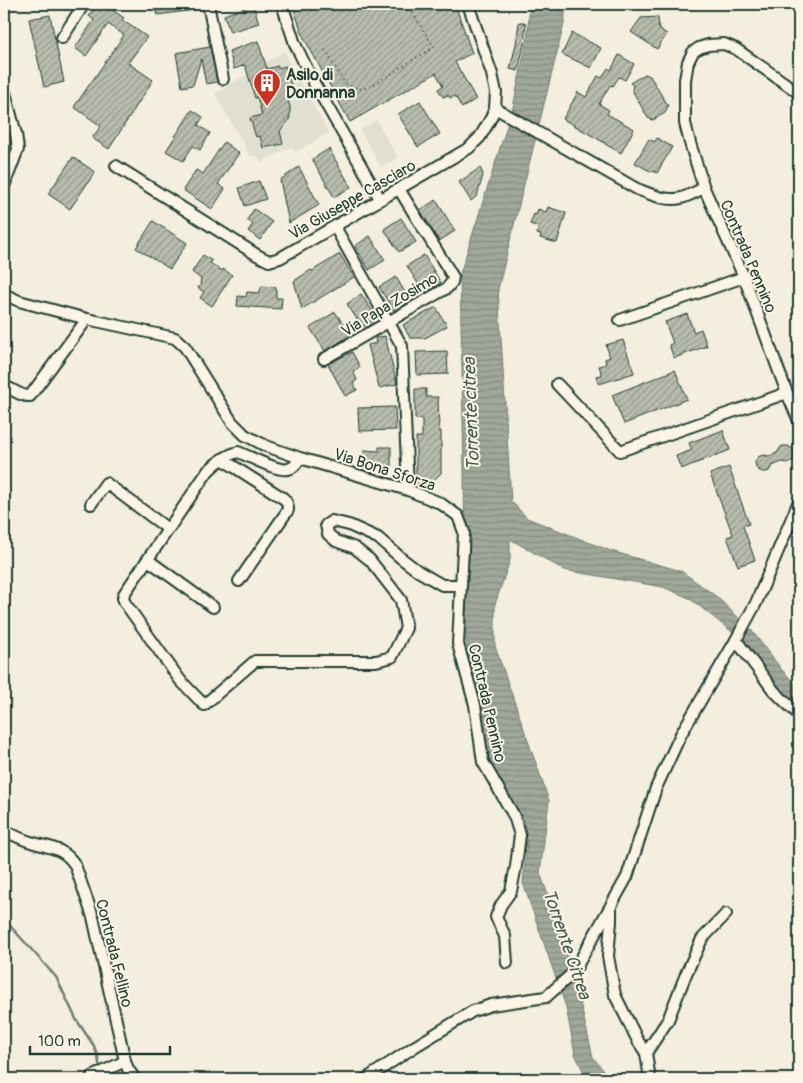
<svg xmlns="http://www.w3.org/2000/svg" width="803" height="1083" font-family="Pangolin,sans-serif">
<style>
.built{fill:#e1dfd0}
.water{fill:url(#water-rules);stroke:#6c7d72}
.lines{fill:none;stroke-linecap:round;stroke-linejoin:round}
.stream{stroke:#6c7d72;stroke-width:2.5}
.building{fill:url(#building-hatch);stroke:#1f3d34}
.minor-casing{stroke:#1f3d34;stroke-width:14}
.path{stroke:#1f3d34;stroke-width:2;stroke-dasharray:1 4;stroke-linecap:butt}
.minor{stroke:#fcf5e5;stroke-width:10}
.labels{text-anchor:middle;stroke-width:4;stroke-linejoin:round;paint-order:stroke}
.poi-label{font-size:16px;font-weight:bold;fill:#1f3d34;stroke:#fcf5e5;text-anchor:start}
.street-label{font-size:16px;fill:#1f3d34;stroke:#fcf5e5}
.water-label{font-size:18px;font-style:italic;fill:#465d53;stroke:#fcf5e5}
</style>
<defs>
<pattern id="water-rules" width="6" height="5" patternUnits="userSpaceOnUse" patternTransform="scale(1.25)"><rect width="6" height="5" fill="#a0a89b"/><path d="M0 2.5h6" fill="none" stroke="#828a7f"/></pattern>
<pattern id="building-hatch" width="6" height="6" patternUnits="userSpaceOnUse" patternTransform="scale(1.25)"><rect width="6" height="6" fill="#b8bcae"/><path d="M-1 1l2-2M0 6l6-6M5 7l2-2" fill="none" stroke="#959a8e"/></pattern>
</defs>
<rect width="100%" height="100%" fill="#f3eede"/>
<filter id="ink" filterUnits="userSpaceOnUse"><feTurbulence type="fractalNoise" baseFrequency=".02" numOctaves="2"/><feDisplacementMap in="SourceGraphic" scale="10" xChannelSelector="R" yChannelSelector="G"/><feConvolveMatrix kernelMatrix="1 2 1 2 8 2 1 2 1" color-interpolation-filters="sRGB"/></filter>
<g filter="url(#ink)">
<g class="built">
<polygon points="284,51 290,65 329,133 295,152 291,146 261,163 258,157 250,155 215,94"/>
<polygon points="376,120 398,158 381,167 360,130"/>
</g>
<polygon class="water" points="530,4 566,4 564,24 498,289 511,501 527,518 611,551 681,571 717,597 752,631 782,670 799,688 799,708 775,684 731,631 689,598 663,587 564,570 510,539 510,560 495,604 495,646 549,801 540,873 553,909 573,973 593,1057 610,1079 587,1079 575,1054 566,1007 523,883 527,842 489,761 466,640 464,469 460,274 513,107 527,40"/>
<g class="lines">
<polyline class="stream" points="4,919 56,977 76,1019 94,1046 98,1057 100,1069"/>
</g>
<g class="building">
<polygon points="98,4 115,4 111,9 124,18 122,20 147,37 128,63 153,80 109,149 92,138 101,126 74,107 124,35 108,24 86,56 75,48 94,20 89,16"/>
<polygon points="155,4 201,4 202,9 157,15"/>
<polygon points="292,4 455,4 472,53 455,62 476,99 462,108 455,96 450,98 448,95 443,97 438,89 443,86 436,73 350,122 304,38"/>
<polygon points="253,5 259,23 230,32 224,15"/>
<polygon points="50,15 64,82 44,87 29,19"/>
<polygon points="658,17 659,29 667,34 657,49 631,32 641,18"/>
<polygon points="519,22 526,23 524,45 518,71 510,69 516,44"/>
<polygon points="572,33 601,48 591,68 562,54"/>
<polygon points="258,41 267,69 278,66 278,68 286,66 292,89 285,91 290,107 290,115 289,120 280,131 283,144 263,148 260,136 256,137 250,118 262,115 257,97 255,98 245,65 234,69 229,51"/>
<polygon points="210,47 217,82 206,84 201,59 193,85 182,87 176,53"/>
<polygon points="619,55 634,64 625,80 619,77 613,86 610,85 599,104 609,110 607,114 634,129 621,153 605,144 605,143 563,119 578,92 586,97 598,76 602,78 608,68 611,70"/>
<polygon points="645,74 650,76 668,106 665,113 653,120 648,118 632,90 633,85 630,83"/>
<polygon points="420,101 440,134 418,147 398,114"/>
<polygon points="192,110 203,117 198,125 210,133 200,150 193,146 183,161 166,151"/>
<polygon points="657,138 672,147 657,173 653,171 652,172 635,163 649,139 655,142"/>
<polygon points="224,142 239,153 218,184 225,189 212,209 183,190 196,170 203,174"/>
<polygon points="329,149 351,187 334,197 312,159"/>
<polygon points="73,157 95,172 70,209 48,194"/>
<polygon points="299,167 319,205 289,223 280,180"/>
<polygon points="480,168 483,174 482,179 477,196 471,201 459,182"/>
<polygon points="259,181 266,199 245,206 239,188"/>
<polygon points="436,200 455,231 439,241 420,210"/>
<polygon points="548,207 566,213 557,243 540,238 541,235 537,234 539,227 530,224 534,214 536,215 538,209 546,212"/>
<polygon points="254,209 272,222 260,240 248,231 253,224 247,220"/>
<polygon points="401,218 416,242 399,252 384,229"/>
<polygon points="153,221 187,243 170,269 136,248"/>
<polygon points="370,236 385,260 369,270 355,246"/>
<polygon points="340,254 354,277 302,309 294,281 311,270 312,271"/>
<polygon points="203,255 212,261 210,263 222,271 223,269 232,275 212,306 200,298 204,292 198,288 201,283 200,282 201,279 192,272"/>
<polygon points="424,255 441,283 424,293 407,266"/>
<polygon points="396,277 410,301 394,311 379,287"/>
<polygon points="262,286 276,287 276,298 282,298 281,309 237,306 238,296 246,297 247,292 259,293"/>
<polygon points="361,294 377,318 362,327 347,304"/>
<polygon points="436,307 447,326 425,338 410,338 403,325"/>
<polygon points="335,312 351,335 325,351 310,328"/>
<polygon points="687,314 694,332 701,329 707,346 674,358 669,345 673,343 665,322"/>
<polygon points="385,336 397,384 379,388 368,345 376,343 375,338"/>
<polygon points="623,340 634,373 599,384 596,376 602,375 599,366 606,364 605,359 610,357 606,345"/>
<polygon points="447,351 448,374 417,375 416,352"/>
<polygon points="352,352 360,367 353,371 357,380 353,383 357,390 345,396 328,364"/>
<polygon points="675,370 687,399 624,424 612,395"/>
<polygon points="415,389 426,389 426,397 438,397 439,431 441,431 441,473 430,484 416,484 416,437 422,437 422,419 415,419"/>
<polygon points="395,407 396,430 359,431 358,408"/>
<polygon points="723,430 730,450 681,469 676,456 692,450 689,443"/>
<polygon points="782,446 788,446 793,449 795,455 793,460 788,463 782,462 772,466 769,471 766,472 763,472 758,470 756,467 755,462 758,457 763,455 769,456 777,453 780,448"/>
<polygon points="379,447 391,447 391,470 364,469 364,450 379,451"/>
<polygon points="729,467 749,524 743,526 755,560 738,566 727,537 733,535 710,474"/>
</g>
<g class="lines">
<defs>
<g id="minor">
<polyline points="208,4 223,79"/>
<polyline points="282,4 295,44 314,83 380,199"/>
<polyline points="62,38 84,4"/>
<polyline points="4,89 16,134 18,149 4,186"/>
<polyline points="799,93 736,49 724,44 708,45 699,48 693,52 688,62 685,80 685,123 690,143 704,188 744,277 787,393 799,421"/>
<path d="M495,108L637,189C650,194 667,202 681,198C689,196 697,191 704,188"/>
<polyline points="116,166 257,255 269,261 280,258 469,148 480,137 491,118 495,108 496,92 492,74 468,4"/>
<polyline points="335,227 402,346 408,490"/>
<path d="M4,294L19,301L87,319L175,338L185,347L232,422L245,435L266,446L300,458L408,490L440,503L458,516L464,532L461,585H442L418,571L401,558L378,538L349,525L332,521L326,525L328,534L336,541L355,548L370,560L401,600L406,628L392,657L376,661H255L204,705L180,680L125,603L123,598L124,594L208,471C217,462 226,455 238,452C249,456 278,472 288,469C294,468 297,463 300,458"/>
<polyline points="620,320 744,277"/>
<polyline points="324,359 447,288 452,282 453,277 399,189"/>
<polyline points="557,384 620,451 787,393"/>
<path d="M4,386C13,389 21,397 30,396L87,319"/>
<path d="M222,459L283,498C287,501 288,504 288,510L239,581"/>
<polyline points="91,504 106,483 168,529"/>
<polyline points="148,560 213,607"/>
<polyline points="461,585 458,644 475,705 483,762 514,816 520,835 516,866 511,891 501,905 496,917 505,936 507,963"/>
<polyline points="736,640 774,691 799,715"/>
<path d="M4,830C13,835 23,840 34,843C51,848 64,848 75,865L93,917L125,1061L92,1077L91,1079"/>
<polyline points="611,907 611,922 608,956 615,995 638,1041 646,1053 668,1020 686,974 702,939 726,914"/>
<polyline points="646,1053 650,1079"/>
<polyline points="125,1061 128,1069 135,1079"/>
<polyline points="366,1079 414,1047 473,1011 491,1005 546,997 573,973 627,877 656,788 681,734 736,640 756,603 799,501"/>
</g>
</defs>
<use href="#minor" class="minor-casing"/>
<polyline class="path" points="325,50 342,79 347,85 358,89 366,88 373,85 434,47 407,4"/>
<use href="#minor" class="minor"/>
</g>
</g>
<defs>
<symbol id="building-pin" viewBox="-11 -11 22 30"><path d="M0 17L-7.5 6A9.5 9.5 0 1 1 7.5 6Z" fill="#c8321e" stroke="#fcf5e5"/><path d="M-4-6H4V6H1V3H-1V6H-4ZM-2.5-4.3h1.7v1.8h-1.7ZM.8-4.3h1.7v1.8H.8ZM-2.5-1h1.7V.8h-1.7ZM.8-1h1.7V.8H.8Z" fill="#fff"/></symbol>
</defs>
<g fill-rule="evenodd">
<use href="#building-pin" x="251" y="67" width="32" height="43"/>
</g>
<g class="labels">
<g class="poi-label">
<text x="286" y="80">Asilo di<tspan x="286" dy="18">Donnanna</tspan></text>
</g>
<g class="street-label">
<text transform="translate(352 199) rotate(-30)" y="6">Via Giuseppe Casciaro</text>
<text transform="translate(749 256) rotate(67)" y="6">Contrada Pennino</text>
<text transform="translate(389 304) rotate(-31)" y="6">Via Papa Zosimo</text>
<text transform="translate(385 469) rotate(18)" y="6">Via Bona Sforza</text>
<text transform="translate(488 703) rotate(77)" y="6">Contrada Pennino</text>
<text transform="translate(115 953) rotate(76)" y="6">Contrada Fellino</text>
</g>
<g class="water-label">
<text transform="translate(471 414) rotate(-92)" y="6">Torrente citrea</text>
<text transform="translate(567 944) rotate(71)" y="6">Torrente Citrea</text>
</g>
</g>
<rect width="803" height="1083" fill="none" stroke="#fcf5e5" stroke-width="20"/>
<rect x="10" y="10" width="783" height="1063" fill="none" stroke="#1f3d34" stroke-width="2" filter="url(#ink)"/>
<path d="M30 1046v8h140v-8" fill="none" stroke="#1f3d34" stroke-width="2.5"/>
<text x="38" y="1046" font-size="15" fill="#1f3d34" stroke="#fcf5e5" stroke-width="4" paint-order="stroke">100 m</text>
</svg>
